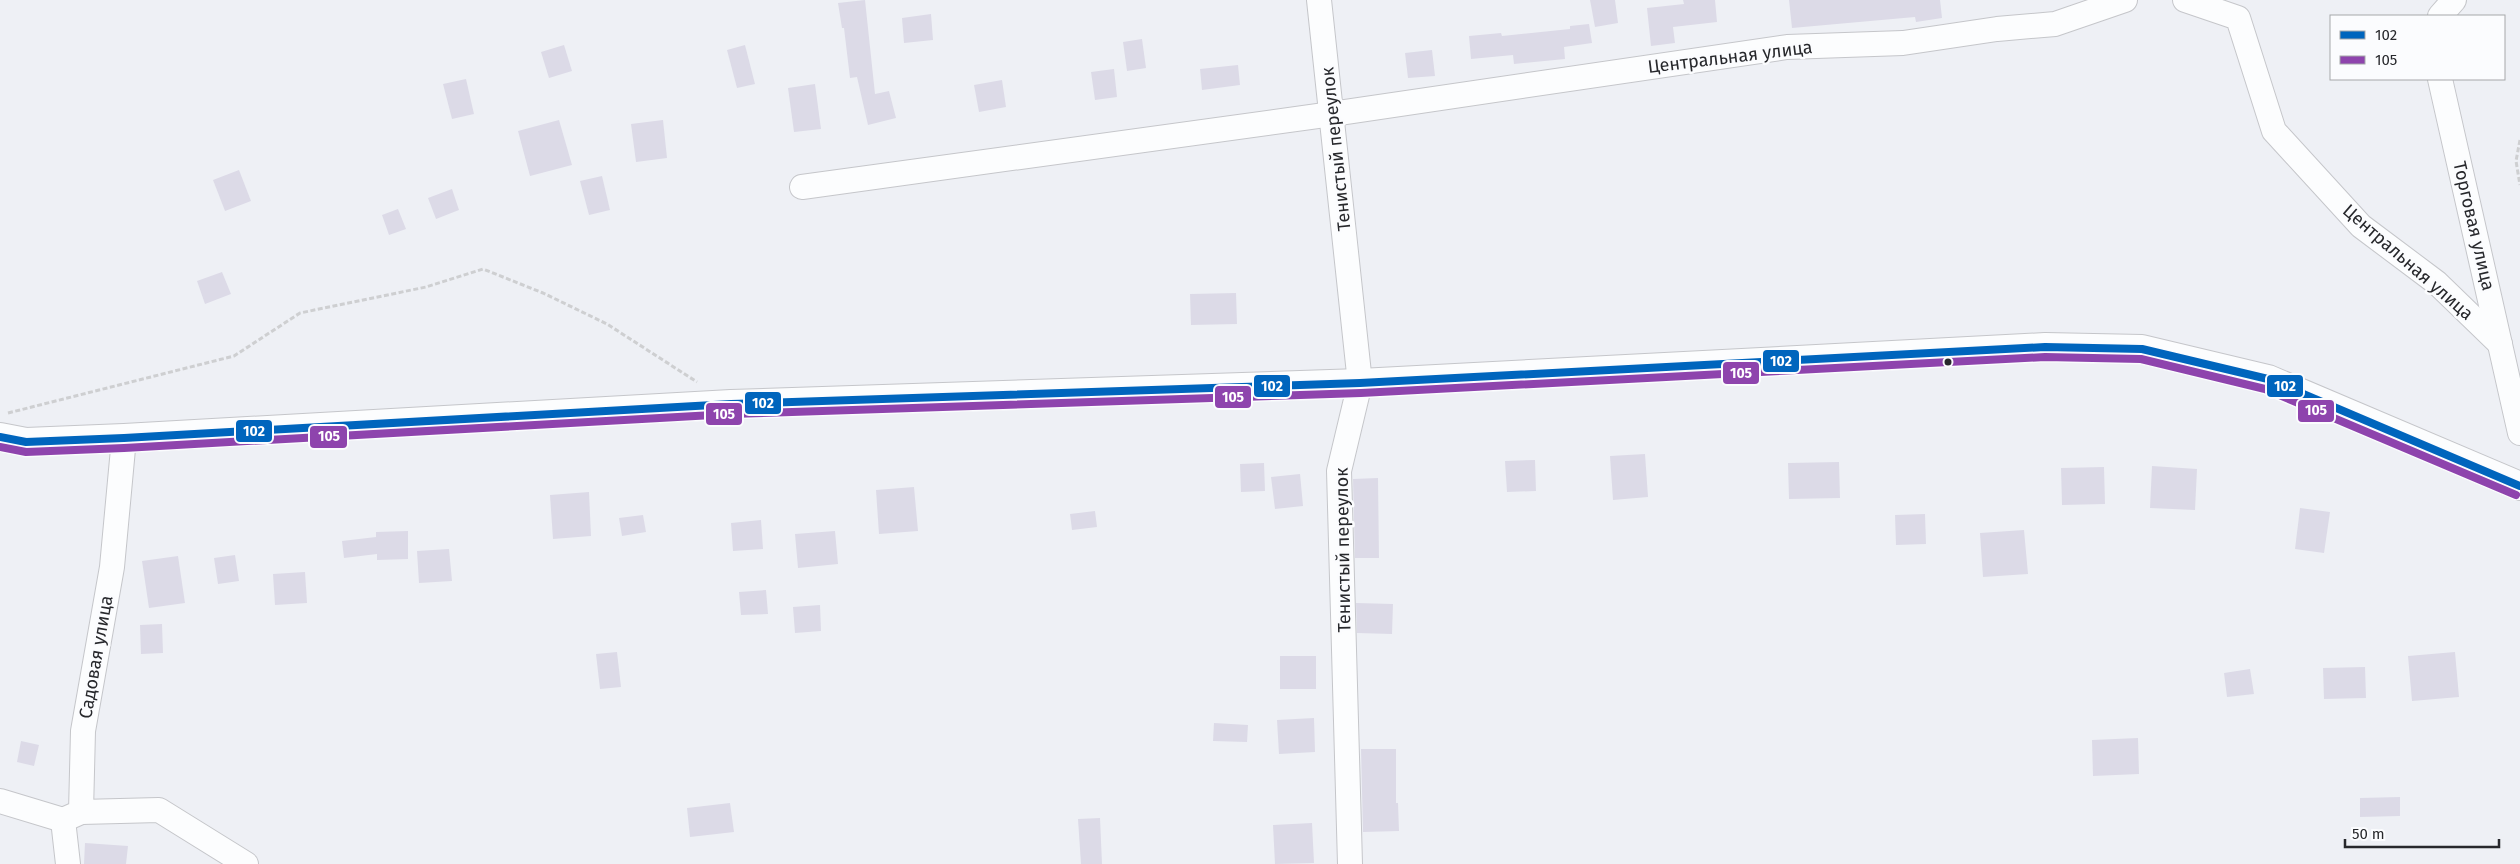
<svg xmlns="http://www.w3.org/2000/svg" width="2520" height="864" font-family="'Fira Sans',sans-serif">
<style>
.building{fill:#dcdae7}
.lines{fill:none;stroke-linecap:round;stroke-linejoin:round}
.street-casing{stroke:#c5c6ca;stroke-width:26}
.secondary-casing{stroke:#c5c6ca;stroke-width:30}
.path{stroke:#cecfd1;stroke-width:3;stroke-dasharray:5 2.5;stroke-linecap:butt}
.street{stroke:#fcfdfe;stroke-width:24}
.secondary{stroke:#fcfdfe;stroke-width:28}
.bus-1-casing{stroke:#fbfcfe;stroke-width:11}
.bus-2-casing{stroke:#fbfcfe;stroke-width:11}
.bus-1{stroke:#0065bd;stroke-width:8}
.bus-2{stroke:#8e44ad;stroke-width:8}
.bus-dot{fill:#27282c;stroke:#fbfcfe;stroke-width:2}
.labels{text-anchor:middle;stroke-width:5;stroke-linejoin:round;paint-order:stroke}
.street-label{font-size:18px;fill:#27282c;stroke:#fbfcfe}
.line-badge{stroke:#fbfcfe;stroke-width:2}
.badge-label{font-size:14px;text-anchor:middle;font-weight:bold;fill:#fff}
</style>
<rect width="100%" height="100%" fill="#eef0f5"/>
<g class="building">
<polygon points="865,0 875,94 889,91 896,118 868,125 857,77 850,78 844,28 842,28 838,3"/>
<polygon points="1590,0 1615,0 1618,23 1595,27"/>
<polygon points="1683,0 1715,0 1717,22 1673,27 1675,43 1651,46 1647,8 1684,4"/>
<polygon points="1789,0 1940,0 1942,18 1916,22 1915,17 1792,28"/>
<polygon points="931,14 933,40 904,43 902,18"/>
<polygon points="1589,24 1592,43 1564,47 1565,59 1514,64 1513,55 1471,59 1469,36 1501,33 1502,36 1570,29 1570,26"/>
<polygon points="1142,39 1146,68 1127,71 1123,42"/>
<polygon points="564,45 572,71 549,78 541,52"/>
<polygon points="745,45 755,84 737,88 727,50"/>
<polygon points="1432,50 1435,76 1408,78 1405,53"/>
<polygon points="1238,65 1240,85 1202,90 1200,69"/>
<polygon points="1114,69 1117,97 1095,100 1091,72"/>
<polygon points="466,79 474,114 452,119 443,84"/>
<polygon points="1002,80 1006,107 979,112 974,85"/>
<polygon points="815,84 821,129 794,132 788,88"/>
<polygon points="559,120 572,165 530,176 518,131"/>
<polygon points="663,120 667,158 636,162 631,124"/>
<polygon points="239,170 251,201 225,211 213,180"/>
<polygon points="602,176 610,210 589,215 580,181"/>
<polygon points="452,189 459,210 436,219 428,198"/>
<polygon points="398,209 406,229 389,235 382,215"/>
<polygon points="222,272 231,294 205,304 197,281"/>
<polygon points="1236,293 1237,324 1191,325 1190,294"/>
<polygon points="1645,454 1648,497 1613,500 1610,456"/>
<polygon points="1535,460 1536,491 1507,492 1505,461"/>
<polygon points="1839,462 1840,498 1789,499 1788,463"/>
<polygon points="1264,463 1265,491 1241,492 1240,464"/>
<polygon points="2152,466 2197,469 2195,510 2150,508"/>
<polygon points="2104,467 2105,504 2062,505 2061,468"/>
<polygon points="1300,474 1303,506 1275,509 1271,477"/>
<polygon points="1378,478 1379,558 1355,558 1353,479"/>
<polygon points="914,487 918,531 879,534 876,490"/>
<polygon points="589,492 591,536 553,539 550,495"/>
<polygon points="2300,508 2330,512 2324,553 2295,549"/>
<polygon points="1095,511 1097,527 1072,530 1070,514"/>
<polygon points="1925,514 1926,544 1896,545 1895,515"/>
<polygon points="643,515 646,532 622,536 619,518"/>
<polygon points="761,520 763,549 733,551 731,523"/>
<polygon points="2024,530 2028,574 1983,577 1980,533"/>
<polygon points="408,531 408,559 377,560 377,554 344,558 342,541 376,537 376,532"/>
<polygon points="835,531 838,564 798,568 795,534"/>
<polygon points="449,549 452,581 419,583 417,551"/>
<polygon points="235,555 239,581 218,584 214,558"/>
<polygon points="178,556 185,603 149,608 142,561"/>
<polygon points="305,572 307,603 275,605 273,574"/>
<polygon points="766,590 768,614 741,615 739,592"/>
<polygon points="1356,603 1393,604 1392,634 1357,633"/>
<polygon points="820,605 821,631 795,633 793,607"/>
<polygon points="162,624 163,653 141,654 140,625"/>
<polygon points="617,652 621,687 600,689 596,654"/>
<polygon points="2455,652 2459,697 2412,701 2408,656"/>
<rect x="1280" y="656" width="36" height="33"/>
<polygon points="2365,667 2366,698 2324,699 2323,668"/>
<polygon points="2250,669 2254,694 2227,697 2224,673"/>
<polygon points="1314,718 1315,752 1279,754 1277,720"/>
<polygon points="1214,723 1248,725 1247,742 1213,741"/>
<polygon points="2138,738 2139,774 2093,776 2092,740"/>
<polygon points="21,741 39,745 34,766 17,762"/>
<polygon points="1361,749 1396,749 1396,803 1398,803 1399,831 1363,832"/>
<polygon points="2400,797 2400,816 2360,817 2360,798"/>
<polygon points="730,803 734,832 690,837 687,808"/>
<polygon points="1100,818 1102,864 1081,864 1078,819"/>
<polygon points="1312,823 1314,863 1275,864 1273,825"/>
<polygon points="85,843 128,846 126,864 84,864"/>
</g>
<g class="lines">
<defs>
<g id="street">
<polyline points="1319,0 1360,383 1339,471 1350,864"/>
<polyline points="2185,0 2238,18 2274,131 2361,226 2437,283 2500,344"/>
<polyline points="2440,16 2454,0"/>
<polyline points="2440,79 2520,433"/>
<polyline points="802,187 1332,114 1787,47 1903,43 1997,29 2055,24 2125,0"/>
<polyline points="0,801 63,820"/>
<polyline points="81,812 159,810 246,864"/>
<polyline points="68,864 63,820 81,812 83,731 112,567 124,438"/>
</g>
<polyline id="secondary" points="0,437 26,442 124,438 731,404 1360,383 2045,347 2142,349 2268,379 2520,486"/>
</defs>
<use href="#street" class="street-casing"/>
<use href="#secondary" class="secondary-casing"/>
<g class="path">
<polyline points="2520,140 2516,161 2520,185"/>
<polyline points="8,413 234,356 300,313 426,287 483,269 543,293 607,324 697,382"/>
</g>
<use href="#street" class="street"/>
<use href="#secondary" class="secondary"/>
<defs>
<polyline id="bus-1" points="0,437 26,442 124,438 731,404 1360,383 2045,347 2142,349 2268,379 2520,486"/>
<polyline id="bus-2" points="0,447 26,452 124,448 731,414 1361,393 2045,357 2141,359 2265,389 2516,495"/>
</defs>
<use href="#bus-1" class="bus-1-casing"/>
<use href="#bus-2" class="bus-2-casing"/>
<use href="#bus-1" class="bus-1"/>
<use href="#bus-2" class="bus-2"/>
</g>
<circle class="bus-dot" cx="1948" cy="362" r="4.5"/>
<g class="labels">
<g class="street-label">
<text transform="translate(1730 57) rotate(-7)" y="6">Центральная улица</text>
<text transform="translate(1336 149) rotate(-96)" y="6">Тенистый переулок</text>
<text transform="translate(2474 226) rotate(77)" y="6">Торговая улица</text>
<text transform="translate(2408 262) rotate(41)" y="6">Центральная улица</text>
<text transform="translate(1343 550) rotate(-91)" y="6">Тенистый переулок</text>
<text transform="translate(96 657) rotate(-80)" y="6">Садовая улица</text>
</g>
</g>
<g class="line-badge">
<rect x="1762" y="349" width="38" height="24" rx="5" fill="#0065bd"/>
<rect x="1722" y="361" width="38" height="24" rx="5" fill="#8e44ad"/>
<rect x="1253" y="374" width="38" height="24" rx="5" fill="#0065bd"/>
<rect x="2266" y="374" width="38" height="24" rx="5" fill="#0065bd"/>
<rect x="1214" y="385" width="38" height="24" rx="5" fill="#8e44ad"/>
<rect x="744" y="391" width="38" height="24" rx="5" fill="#0065bd"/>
<rect x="2297" y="399" width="38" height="24" rx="5" fill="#8e44ad"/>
<rect x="705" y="402" width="38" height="24" rx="5" fill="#8e44ad"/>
<rect x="235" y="419" width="38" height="24" rx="5" fill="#0065bd"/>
<rect x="309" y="425" width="39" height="24" rx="5" fill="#8e44ad"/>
</g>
<g class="badge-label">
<text x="1781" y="366">102</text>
<text x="1741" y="378">105</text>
<text x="1272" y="391">102</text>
<text x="2285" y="391">102</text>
<text x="1233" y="402">105</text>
<text x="763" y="408">102</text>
<text x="2316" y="415">105</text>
<text x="724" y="419">105</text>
<text x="254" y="436">102</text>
<text x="329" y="441">105</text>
</g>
<rect x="2330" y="15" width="175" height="65" fill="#fbfcfe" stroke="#a6a7aa"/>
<rect x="2340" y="31" width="25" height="8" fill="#0065bd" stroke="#a6a7aa"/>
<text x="2375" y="40" font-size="15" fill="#27282c">102</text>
<rect x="2340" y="56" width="25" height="8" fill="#8e44ad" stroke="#a6a7aa"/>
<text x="2375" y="65" font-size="15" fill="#27282c">105</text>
<path d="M2345 839v8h154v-8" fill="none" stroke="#27282c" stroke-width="2.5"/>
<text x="2352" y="839" font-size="15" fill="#27282c" stroke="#fbfcfe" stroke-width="4" paint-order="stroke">50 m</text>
</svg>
